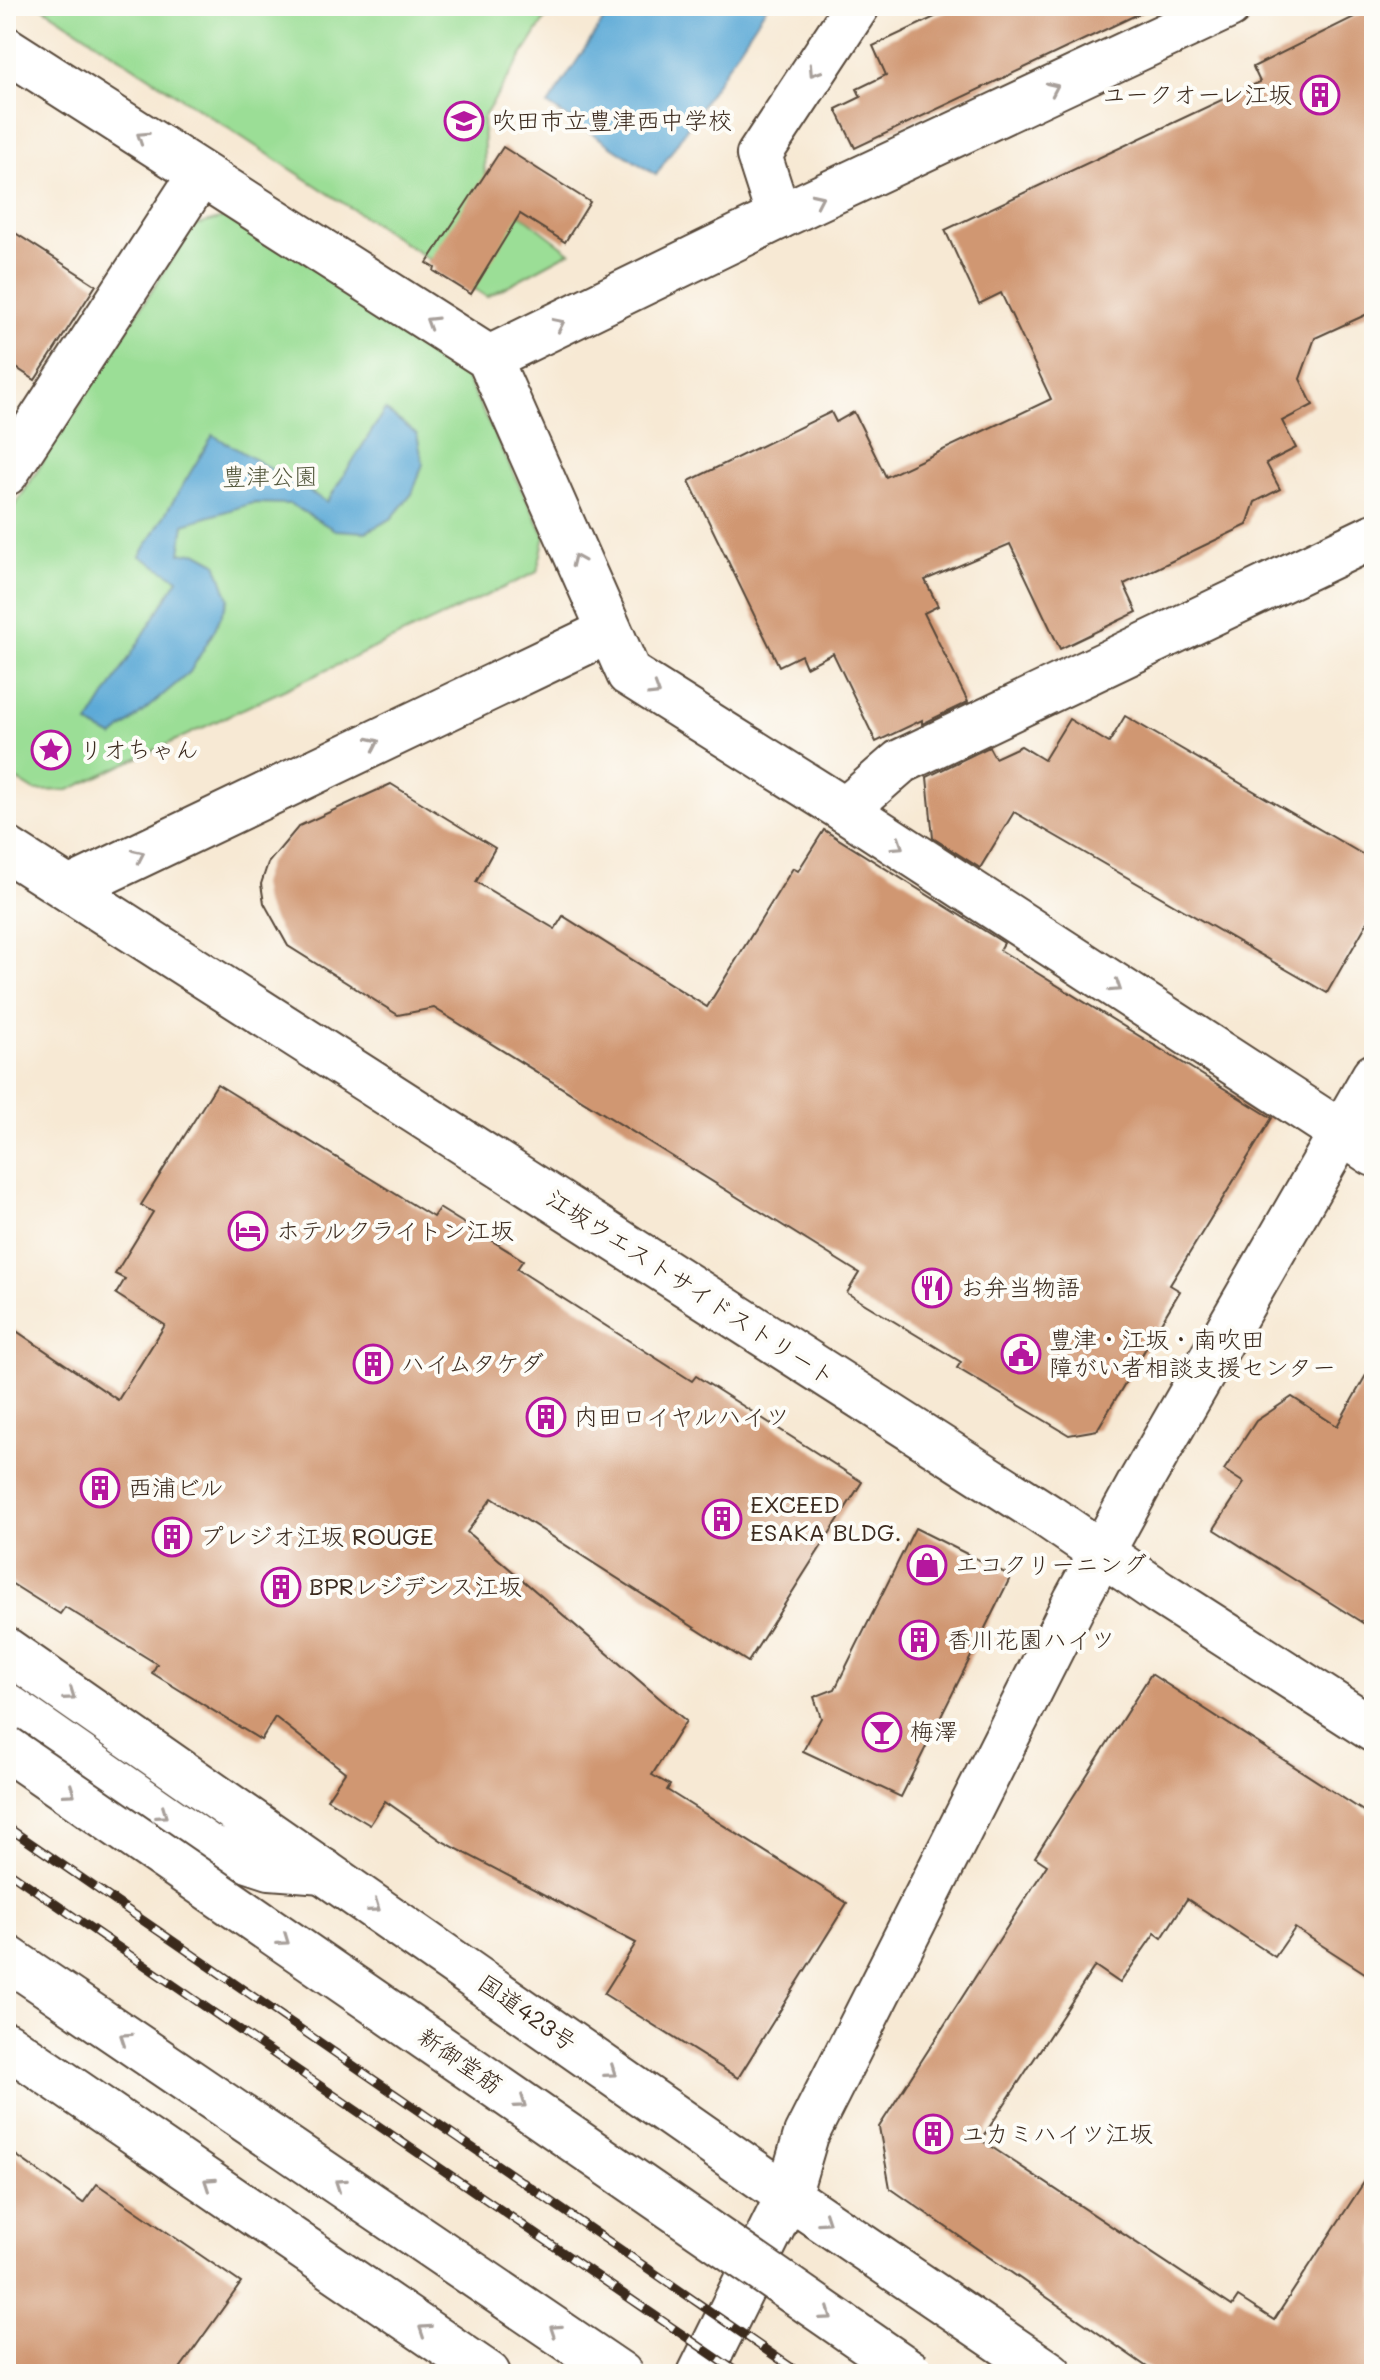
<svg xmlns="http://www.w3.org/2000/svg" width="1380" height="2380" font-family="Mali,'Klee One',sans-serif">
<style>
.green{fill:#9bde96;stroke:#6b845a;stroke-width:2}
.water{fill:#5daad7;stroke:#4c6a7a;stroke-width:2}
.building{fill:#d09772}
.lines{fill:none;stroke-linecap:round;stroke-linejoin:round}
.minor-casing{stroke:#574739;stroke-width:48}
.highway-casing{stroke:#574739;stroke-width:48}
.minor{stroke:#fff;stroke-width:44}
.highway{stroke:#fff;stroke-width:44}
.rail-casing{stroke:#3b2a1e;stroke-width:9}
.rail{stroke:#fdfcf7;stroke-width:6;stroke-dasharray:18;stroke-linecap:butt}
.highway-bridge-casing{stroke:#574739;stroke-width:48;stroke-linecap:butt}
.highway-bridge{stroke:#fff;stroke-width:44}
.oneway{stroke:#a79f9a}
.labels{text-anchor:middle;stroke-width:8;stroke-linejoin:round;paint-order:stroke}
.poi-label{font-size:24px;fill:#3b2a1e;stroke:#fdfcf7;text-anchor:start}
.park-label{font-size:24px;fill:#53573c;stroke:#fdfcf7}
.street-label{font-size:24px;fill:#3b2a1e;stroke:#fdfcf7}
</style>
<rect width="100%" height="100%" fill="#fdfcf7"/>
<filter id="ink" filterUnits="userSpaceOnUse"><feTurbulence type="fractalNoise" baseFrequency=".0125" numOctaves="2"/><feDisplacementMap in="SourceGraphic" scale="16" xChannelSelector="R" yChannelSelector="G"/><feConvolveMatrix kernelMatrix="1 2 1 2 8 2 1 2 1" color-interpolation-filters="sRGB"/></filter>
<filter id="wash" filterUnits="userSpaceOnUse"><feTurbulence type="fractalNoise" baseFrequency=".006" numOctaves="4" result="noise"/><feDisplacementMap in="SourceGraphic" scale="32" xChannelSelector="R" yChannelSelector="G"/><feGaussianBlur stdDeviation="1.8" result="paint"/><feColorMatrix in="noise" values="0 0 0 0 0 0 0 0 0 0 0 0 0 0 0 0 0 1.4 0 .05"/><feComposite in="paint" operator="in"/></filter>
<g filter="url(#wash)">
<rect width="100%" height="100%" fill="#f7e9d4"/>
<g class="green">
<polygon points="41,6 553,6 483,118 485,187 570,252 487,297"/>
<polygon points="234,215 458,362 545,536 537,572 69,790 35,791 6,773 6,520 193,226"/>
</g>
<g class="water">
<polygon points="613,6 767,6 656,175 548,105"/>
<polygon points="385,410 417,434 423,464 412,494 391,519 366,532 335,530 290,504 253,503 184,524 180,554 196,552 216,563 229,599 214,631 190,672 113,737 88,724 178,579 140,556 213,435 327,502"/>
</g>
<g id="blocks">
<g class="building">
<polygon points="958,6 1155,6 855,148 836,109 861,97 857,89 886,75 873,46"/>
<polygon points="1374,7 1374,311 1315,338 1300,379 1313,405 1282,421 1296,448 1266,463 1280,489 1255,502 1247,525 1124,584 1137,612 1060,649 1010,544 925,580 938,606 924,613 968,702 922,724 922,720 876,742 833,653 806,667 801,655 779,666 689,481 831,412 836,422 854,412 886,477 1051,399 1001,293 979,304 945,230 1260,82 1253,67"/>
<polygon points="503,147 590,202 565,242 520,214 471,294 434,271 435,268 427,263"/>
<polygon points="6,227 96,285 35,380 6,361"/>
<polygon points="1125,716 1374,861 1374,911 1327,993 1014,812 980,868 933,838 927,777 989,747 995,758 1021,746 1044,760 1069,719 1109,743"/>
<polygon points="391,784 495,848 476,882 555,929 563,916 707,1007 793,868 798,871 824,830 1004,943 1000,950 1272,1118 1170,1285 1180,1291 1097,1430 1069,1435 957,1368 961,1362 847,1293 859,1273 434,1008 398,1015 288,946 264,903 261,884 268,863 299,826"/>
<polygon points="217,1084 433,1217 439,1208 523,1260 517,1269 692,1381 696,1376 862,1482 748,1662 492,1498 467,1532 686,1721 652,1775 670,1785 667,1790 847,1903 738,2078 604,1994 636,1943 442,1841 385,1801 370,1825 327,1799 345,1772 275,1717 261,1740 152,1673 157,1664 65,1607 60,1614 6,1580 6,1324 118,1400 165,1325 116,1294 125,1279 115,1274 153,1212 141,1205"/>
<polygon points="1374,1361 1374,1630 1214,1529 1244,1483 1224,1470 1256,1421 1292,1397 1337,1426"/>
<polygon points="915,1528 1011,1576 901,1797 803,1751 821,1718 814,1697 835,1689"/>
<polygon points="1151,1674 1374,1818 1374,1979 1295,1928 1275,1957 1187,1899 1162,1938 1155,1933 1120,1983 1095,1966 981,2140 1232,2306 1238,2297 1274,2320 1374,2167 1374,2374 1157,2374 890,2188 879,2127 1047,1865 1035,1857"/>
<polygon points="6,2148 83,2203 97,2184 241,2283 176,2374 6,2374"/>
</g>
</g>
</g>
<g filter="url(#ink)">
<use href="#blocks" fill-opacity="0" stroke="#574739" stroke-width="2"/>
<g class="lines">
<defs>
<g id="minor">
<polyline points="6,49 489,358 629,674 845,810 1374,1154"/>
<polyline points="779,217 759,155 857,6"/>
<polyline points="489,358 779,217 1229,6"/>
<polyline points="6,473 200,175"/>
<polyline points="845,810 900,762 1374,536"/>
<polyline points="6,849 1049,1517 1159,1592 1374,1730"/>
<polyline points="69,889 609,631"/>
<polyline points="6,1705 209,1847 270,1867 323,1871"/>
<polyline points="700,2374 788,2196 806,2135 1076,1600 1141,1481 1374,1076"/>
</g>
<g id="highway">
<polyline points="6,1650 788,2196 1050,2374"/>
<polyline points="6,1957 620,2374"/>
<polyline points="6,2044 488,2374"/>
</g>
</defs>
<use href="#minor" class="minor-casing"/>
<use href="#highway" class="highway-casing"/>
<use href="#minor" class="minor"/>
<use href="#highway" class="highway"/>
<defs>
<g id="rail">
<polyline points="6,1826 801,2374"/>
<polyline points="6,1870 740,2374"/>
</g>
</defs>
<use href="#rail" class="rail-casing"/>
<use href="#rail" class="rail"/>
<defs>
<polyline id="highway-bridge" points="6,1748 913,2374"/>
</defs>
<use href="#highway-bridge" class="highway-bridge-casing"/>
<use href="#highway-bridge" class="highway-bridge"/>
</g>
<defs><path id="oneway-chevron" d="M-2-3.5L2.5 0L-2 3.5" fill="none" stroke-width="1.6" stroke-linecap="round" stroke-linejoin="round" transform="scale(2)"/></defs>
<g class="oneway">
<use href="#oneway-chevron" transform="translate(814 71) rotate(123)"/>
<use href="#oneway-chevron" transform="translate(1053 88) rotate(-25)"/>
<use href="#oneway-chevron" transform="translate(142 137) rotate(-147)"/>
<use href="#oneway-chevron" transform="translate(818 199) rotate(-25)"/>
<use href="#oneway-chevron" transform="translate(431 322) rotate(-148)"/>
<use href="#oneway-chevron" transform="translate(559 324) rotate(-26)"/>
<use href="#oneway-chevron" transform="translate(577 560) rotate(-114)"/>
<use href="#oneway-chevron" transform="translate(655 691) rotate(32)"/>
<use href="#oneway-chevron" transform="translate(374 743) rotate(-25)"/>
<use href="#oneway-chevron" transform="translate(898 845) rotate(33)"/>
<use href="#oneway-chevron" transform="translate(139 855) rotate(-25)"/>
<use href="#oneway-chevron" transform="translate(1116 987) rotate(33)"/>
<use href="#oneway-chevron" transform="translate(70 1695) rotate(35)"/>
<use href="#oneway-chevron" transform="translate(70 1792) rotate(35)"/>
<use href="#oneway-chevron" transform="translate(162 1814) rotate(35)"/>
<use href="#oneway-chevron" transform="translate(375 1907) rotate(35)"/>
<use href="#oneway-chevron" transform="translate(284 1940) rotate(35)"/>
<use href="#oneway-chevron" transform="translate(125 2038) rotate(-146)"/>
<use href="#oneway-chevron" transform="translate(611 2072) rotate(35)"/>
<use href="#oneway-chevron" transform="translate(521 2103) rotate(35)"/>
<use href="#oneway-chevron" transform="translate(209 2183) rotate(-146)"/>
<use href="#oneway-chevron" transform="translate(340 2184) rotate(-146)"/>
<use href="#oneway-chevron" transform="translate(825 2220) rotate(34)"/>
<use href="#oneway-chevron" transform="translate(827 2315) rotate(35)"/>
<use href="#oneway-chevron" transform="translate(424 2330) rotate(-146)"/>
<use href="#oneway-chevron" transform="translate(555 2330) rotate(-146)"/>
</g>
</g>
<defs>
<symbol id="building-ring" viewBox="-11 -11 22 22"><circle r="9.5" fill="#fdfcf7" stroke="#b5179e" stroke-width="1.5"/><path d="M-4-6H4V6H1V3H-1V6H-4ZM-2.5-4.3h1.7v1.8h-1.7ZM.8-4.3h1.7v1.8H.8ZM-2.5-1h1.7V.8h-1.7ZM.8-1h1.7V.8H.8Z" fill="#b5179e"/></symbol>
<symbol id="school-ring" viewBox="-11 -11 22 22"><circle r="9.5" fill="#fdfcf7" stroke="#b5179e" stroke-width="1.5"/><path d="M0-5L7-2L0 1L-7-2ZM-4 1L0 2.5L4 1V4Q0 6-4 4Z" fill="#b5179e"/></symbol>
<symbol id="sight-ring" viewBox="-11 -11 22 22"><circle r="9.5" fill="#fdfcf7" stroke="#b5179e" stroke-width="1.5"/><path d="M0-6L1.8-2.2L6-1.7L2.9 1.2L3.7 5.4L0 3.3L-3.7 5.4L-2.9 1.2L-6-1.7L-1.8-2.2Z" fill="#b5179e"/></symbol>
<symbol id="hotel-ring" viewBox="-11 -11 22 22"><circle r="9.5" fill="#fdfcf7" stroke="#b5179e" stroke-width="1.5"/><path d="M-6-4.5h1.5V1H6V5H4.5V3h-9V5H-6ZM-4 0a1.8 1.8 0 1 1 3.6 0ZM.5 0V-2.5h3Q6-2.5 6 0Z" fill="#b5179e"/></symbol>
<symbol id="restaurant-ring" viewBox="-11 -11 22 22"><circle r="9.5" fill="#fdfcf7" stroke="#b5179e" stroke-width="1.5"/><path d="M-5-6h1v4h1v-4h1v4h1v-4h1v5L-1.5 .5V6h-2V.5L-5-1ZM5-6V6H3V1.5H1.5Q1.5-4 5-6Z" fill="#b5179e"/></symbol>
<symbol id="civic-ring" viewBox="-11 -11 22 22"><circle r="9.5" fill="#fdfcf7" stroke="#b5179e" stroke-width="1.5"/><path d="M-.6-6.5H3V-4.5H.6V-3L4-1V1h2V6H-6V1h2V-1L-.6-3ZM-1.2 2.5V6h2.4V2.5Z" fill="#b5179e"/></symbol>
<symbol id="shop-ring" viewBox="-11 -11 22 22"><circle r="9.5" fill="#fdfcf7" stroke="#b5179e" stroke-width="1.5"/><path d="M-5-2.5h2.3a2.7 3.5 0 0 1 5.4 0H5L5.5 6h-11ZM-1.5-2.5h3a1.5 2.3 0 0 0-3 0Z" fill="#b5179e"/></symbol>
<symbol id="bar-ring" viewBox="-11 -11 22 22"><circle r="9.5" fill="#fdfcf7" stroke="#b5179e" stroke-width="1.5"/><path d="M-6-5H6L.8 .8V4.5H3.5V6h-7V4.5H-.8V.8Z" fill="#b5179e"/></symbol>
</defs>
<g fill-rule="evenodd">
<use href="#building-ring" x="1298" y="73" width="44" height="44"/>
<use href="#school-ring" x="442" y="99" width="44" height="44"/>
<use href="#sight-ring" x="29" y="728" width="44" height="44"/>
<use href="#hotel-ring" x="226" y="1209" width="44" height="44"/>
<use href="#restaurant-ring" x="910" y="1266" width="44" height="44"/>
<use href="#civic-ring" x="999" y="1332" width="44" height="44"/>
<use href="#building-ring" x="351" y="1342" width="44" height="44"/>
<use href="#building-ring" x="524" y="1395" width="44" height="44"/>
<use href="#building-ring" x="78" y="1466" width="44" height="44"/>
<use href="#building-ring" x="700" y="1497" width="44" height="44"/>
<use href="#building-ring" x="150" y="1515" width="44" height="44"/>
<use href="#shop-ring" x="905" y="1543" width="44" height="44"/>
<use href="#building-ring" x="259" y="1565" width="44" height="44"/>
<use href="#building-ring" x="897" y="1618" width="44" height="44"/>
<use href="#bar-ring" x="860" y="1710" width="44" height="44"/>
<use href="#building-ring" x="911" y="2112" width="44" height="44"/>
</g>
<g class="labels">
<g class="poi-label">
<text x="1292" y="103" text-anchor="end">ユークオーレ江坂</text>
<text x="492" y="129">吹田市立豊津西中学校</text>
<text x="79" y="758">リオちゃん</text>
<text x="276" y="1239">ホテルクライトン江坂</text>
<text x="960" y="1296">お弁当物語</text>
<text x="1049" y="1348">豊津・江坂・南吹田<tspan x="1049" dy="28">障がい者相談支援センター</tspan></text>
<text x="401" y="1372">ハイムタケダ</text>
<text x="574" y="1425">内田ロイヤルハイツ</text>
<text x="128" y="1496">西浦ビル</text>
<text x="750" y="1513">EXCEED<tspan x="750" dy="28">ESAKA BLDG.</tspan></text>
<text x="200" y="1545">プレジオ江坂 ROUGE</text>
<text x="955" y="1573">エコクリーニング</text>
<text x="309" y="1595">BPRレジデンス江坂</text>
<text x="947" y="1648">香川花園ハイツ</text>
<text x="910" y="1740">梅澤</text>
<text x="961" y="2142">ユカミハイツ江坂</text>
</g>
<g class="park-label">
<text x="270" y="485">豊津公園</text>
</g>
<g class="street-label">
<text transform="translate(691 1288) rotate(33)" y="8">江坂ウエストサイドストリート</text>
<text transform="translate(527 2013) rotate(35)" y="8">国道423号</text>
<text transform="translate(460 2061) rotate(35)" y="8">新御堂筋</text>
</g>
</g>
<rect width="1380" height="2380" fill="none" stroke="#fdfcf7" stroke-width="32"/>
</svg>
